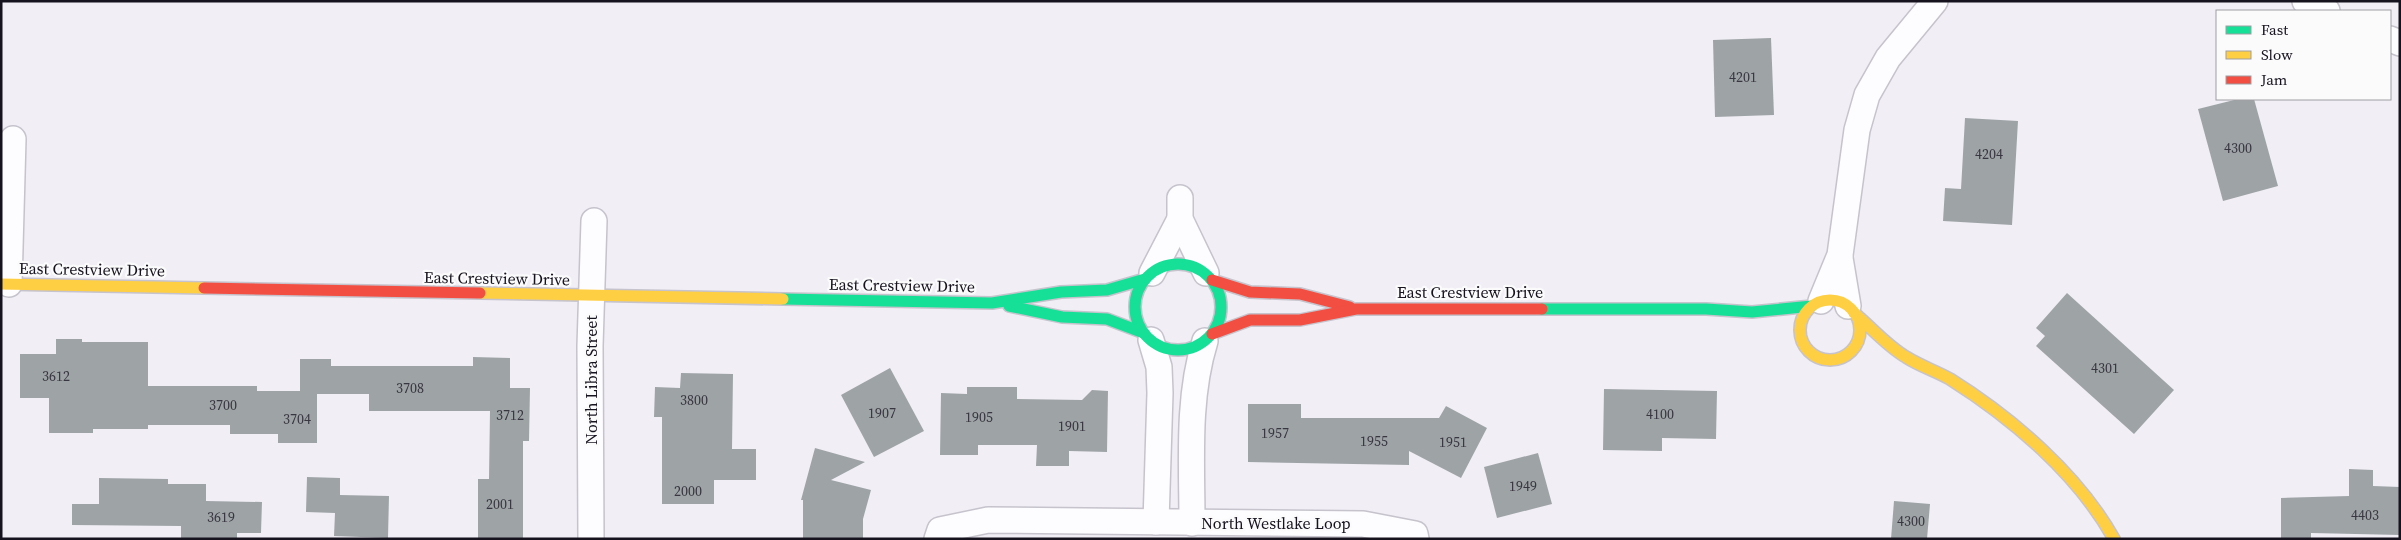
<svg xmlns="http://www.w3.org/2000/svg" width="2401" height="540" font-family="'Source Serif 4',serif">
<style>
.building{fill:#9ea4a6}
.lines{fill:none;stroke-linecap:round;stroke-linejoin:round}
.street-casing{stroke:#c6c3cc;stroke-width:28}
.fast-casing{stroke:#c6c3cc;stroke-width:14}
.slow-casing{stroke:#c6c3cc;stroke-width:14}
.jam-casing{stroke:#c6c3cc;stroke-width:14}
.street{stroke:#fdfcfe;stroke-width:25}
.fast{stroke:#16e098;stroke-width:11}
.slow{stroke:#ffcf43;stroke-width:11}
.jam{stroke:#f24e42;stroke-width:11}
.labels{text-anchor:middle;stroke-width:4.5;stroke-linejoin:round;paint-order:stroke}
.number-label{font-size:14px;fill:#383640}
.street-label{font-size:16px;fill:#16121e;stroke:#fbfbfb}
</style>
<rect width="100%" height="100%" fill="#f1eef6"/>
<g class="building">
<polygon points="1771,38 1774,115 1715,117 1713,40"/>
<polygon points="2238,99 2254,99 2278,186 2223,201 2198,109"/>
<polygon points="1965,118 2018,121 2012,225 1943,221 1945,188 1961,189"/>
<polygon points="2067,293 2174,390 2134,434 2036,346 2045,336 2036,328"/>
<polygon points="56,339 82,339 82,342 148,342 148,386 257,386 257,391 300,391 300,359 331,359 331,366 473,366 473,357 510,358 510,388 530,388 529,441 523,441 523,539 478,539 478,479 489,479 490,411 369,411 369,394 317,394 317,443 278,443 278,434 230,434 230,425 148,425 148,429 93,429 93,433 49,433 49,398 20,398 20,354 56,354"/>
<polygon points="890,368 924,431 874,457 841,395"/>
<polygon points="681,373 733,374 732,449 756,449 756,480 714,480 714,504 662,504 662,417 654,417 655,387 680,388"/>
<polygon points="967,387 1017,387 1017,399 1082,400 1092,390 1108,391 1107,452 1069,451 1069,466 1036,466 1037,445 978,445 978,455 940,455 941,393 967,394"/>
<polygon points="1604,389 1717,391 1716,439 1662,438 1662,451 1603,450"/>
<polygon points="1248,404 1301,404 1301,418 1439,418 1446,406 1487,428 1461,478 1409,451 1409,465 1248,462"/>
<polygon points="815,448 865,462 831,480 871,490 863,519 863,539 803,539 803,500 801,500"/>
<polygon points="1538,453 1552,504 1497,518 1484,467"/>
<polygon points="2349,469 2373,470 2373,486 2400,487 2400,535 2311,533 2311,539 2281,539 2281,498 2349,496"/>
<polygon points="307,477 340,478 340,495 389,496 388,538 334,536 335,513 306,512"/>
<polygon points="99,478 168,479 168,484 206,484 206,501 262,502 261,533 237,533 237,538 181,539 181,526 72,525 72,504 99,504"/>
<polygon points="1894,501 1930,504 1927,539 1891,539"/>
</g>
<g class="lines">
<defs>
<g id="street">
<polyline points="2305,1 2327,11"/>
<polyline points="2390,39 2400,43"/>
<polyline points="1180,198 1180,219 1206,273"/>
<polyline points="1840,258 1848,306"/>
<polyline points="1152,273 1180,219"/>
<polyline points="9,284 13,139"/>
<polyline points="1821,301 1840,255 1857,130 1867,95 1888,58 1935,1"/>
<polyline points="1151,340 1159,367 1160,393 1156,522"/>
<path d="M1192,523C1192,462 1187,399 1205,341"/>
<polyline points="591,539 590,346 594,221"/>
<polyline points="937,539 940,530 988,520 1363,524 1415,534 1416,539"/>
</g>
<g id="fast">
<circle cx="1178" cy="307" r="43"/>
<polyline points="783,299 992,303 1061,292 1107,290 1145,279"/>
<polyline points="1009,306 1062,317 1107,319 1144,333"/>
<polyline points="1542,309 1706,309 1752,312 1812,306"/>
</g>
<g id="slow">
<polyline points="1,284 204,288"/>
<polyline points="480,293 783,299"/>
<circle cx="1830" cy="330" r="30"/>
<path d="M1854,313C1871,327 1887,346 1906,357C1920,366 1936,371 1950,379C2012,418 2078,474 2114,539"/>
</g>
<g id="jam">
<polyline points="1212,280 1250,292 1300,294 1350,307"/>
<polyline points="204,288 480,293"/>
<polyline points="1212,334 1250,320 1300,320 1356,309 1542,309"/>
</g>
</defs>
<use href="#street" class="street-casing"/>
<use href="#fast" class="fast-casing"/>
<use href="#slow" class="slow-casing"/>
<use href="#jam" class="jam-casing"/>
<use href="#street" class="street"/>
<use href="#fast" class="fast"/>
<use href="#slow" class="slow"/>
<use href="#jam" class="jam"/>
</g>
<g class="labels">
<g class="number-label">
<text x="1743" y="82">4201</text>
<text x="2238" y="153">4300</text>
<text x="1989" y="159">4204</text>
<text x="2105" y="373">4301</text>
<text x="56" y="381">3612</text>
<text x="410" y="393">3708</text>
<text x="694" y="405">3800</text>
<text x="223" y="410">3700</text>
<text x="882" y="418">1907</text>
<text x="1660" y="419">4100</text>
<text x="510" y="420">3712</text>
<text x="979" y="422">1905</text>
<text x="297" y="424">3704</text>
<text x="1072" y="431">1901</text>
<text x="1275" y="438">1957</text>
<text x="1374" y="446">1955</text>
<text x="1453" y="447">1951</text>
<text x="1523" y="491">1949</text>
<text x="688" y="496">2000</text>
<text x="500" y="509">2001</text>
<text x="2365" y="520">4403</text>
<text x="221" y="522">3619</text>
<text x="1911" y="526">4300</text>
</g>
<g class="street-label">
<text transform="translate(92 269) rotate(1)" y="6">East Crestview Drive</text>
<text transform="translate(497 278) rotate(1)" y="6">East Crestview Drive</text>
<text transform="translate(902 285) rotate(1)" y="6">East Crestview Drive</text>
<text x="1470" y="298">East Crestview Drive</text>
<text transform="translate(591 380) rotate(-90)" y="6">North Libra Street</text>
<text x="1276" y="529">North Westlake Loop</text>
</g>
</g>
<rect width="2401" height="540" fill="none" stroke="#16121e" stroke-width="5"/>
<rect x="2216" y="10" width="175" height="90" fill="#fbfbfb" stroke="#9f9ea3"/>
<rect x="2226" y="26" width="25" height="8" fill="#16e098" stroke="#9f9ea3"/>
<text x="2261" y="35" font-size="15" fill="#16121e">Fast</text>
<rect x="2226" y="51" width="25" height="8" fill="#ffcf43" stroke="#9f9ea3"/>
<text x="2261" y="60" font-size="15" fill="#16121e">Slow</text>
<rect x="2226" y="76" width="25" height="8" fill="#f24e42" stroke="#9f9ea3"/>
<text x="2261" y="85" font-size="15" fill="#16121e">Jam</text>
</svg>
